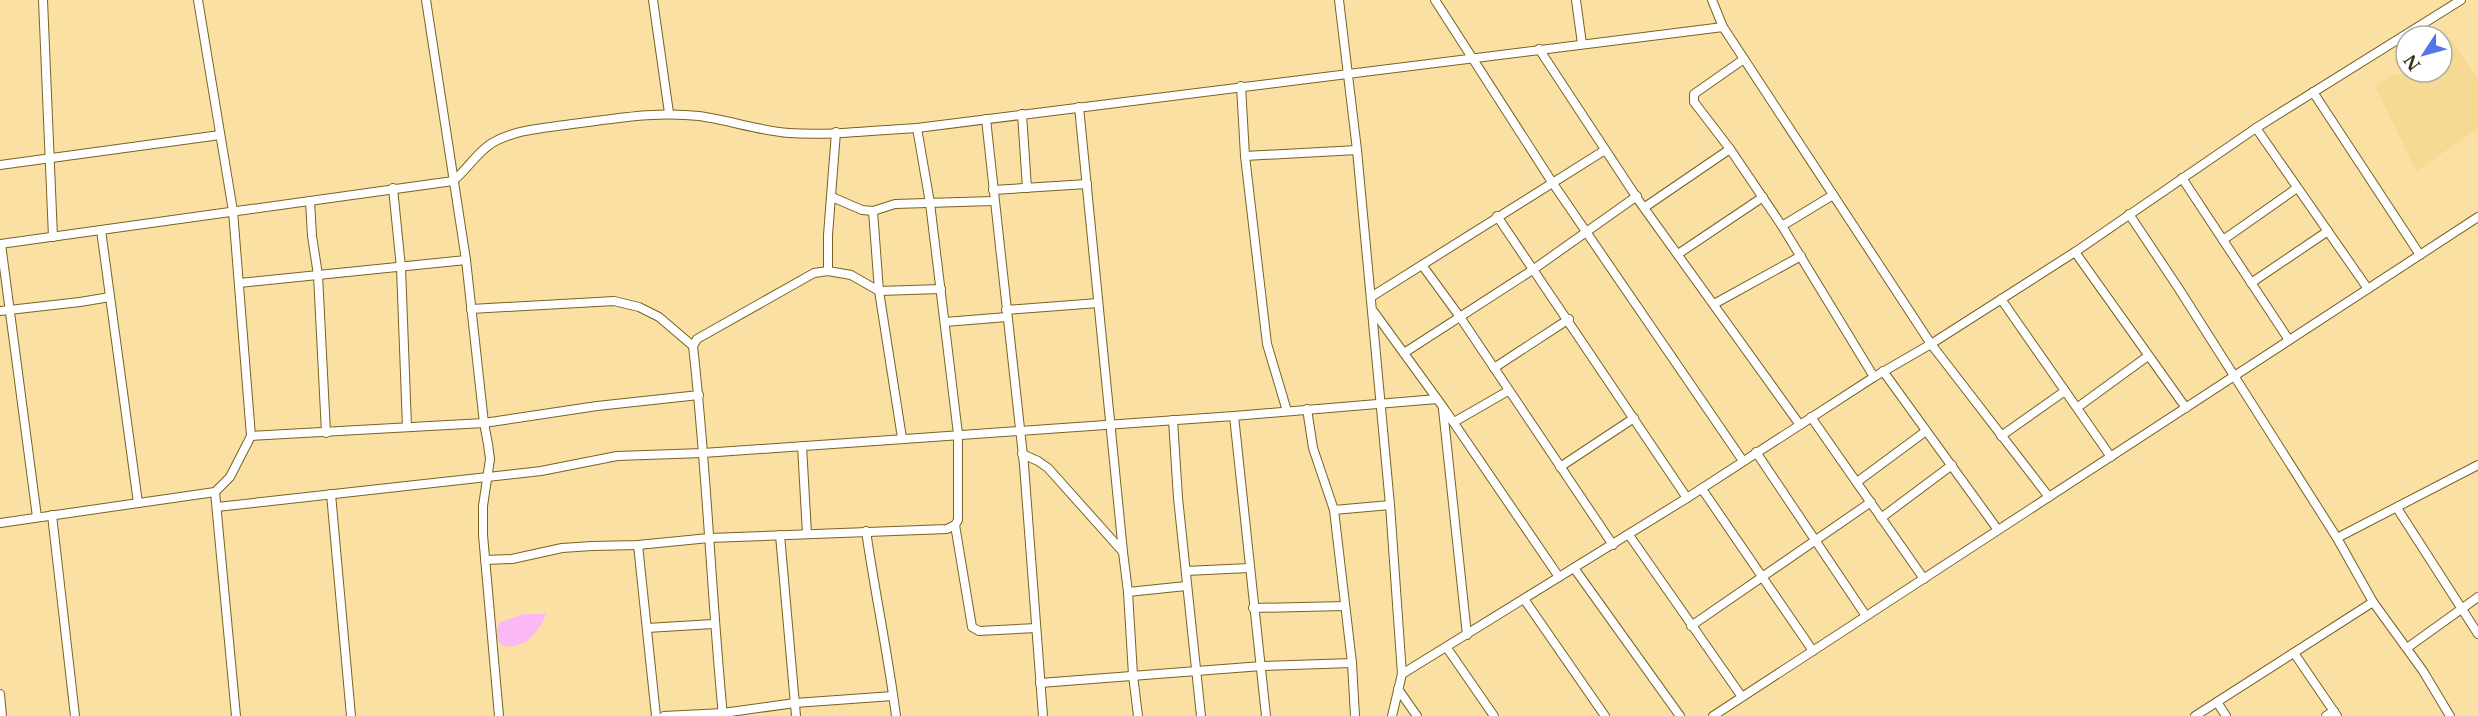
<svg xmlns="http://www.w3.org/2000/svg" width="2478" height="716" font-family="'Libre Baskerville',serif">
<style>
.built{fill:#f6da94}
.green{fill:#fab8f5}
.lines{fill:none;stroke-linecap:round;stroke-linejoin:round}
.minor-casing{stroke:#786225;stroke-width:10}
.minor{stroke:#fff;stroke-width:8}
</style>
<rect width="100%" height="100%" fill="#fae1a3"/>
<polygon class="built" points="2450,37 2478,79 2478,129 2416,171 2375,86 2392,75 2401,75 2406,72 2442,72 2442,42"/>
<path class="green" d="M524,614H546C538,633 526,649 503,646C495,639 495,631 500,622Z"/>
<g class="lines">
<defs>
<g id="minor">
<polyline points="43,0 53,237"/>
<polyline points="426,0 466,260 484,423 488,444 490,459 483,506 483,535 499,716"/>
<polyline points="653,0 669,113"/>
<polyline points="1339,0 1357,150 1390,505 1402,674 1392,716"/>
<polyline points="1435,0 1552,182 1743,461"/>
<polyline points="1576,0 1582,44"/>
<polyline points="1712,0 1723,27 1931,344 2049,497"/>
<polyline points="1539,49 1639,201 1800,425"/>
<polyline points="1744,59 1694,94 1694,102 1730,149 1782,226 1874,377"/>
<polyline points="1241,86 1245,156 1267,344 1287,411"/>
<polyline points="2313,92 2420,255"/>
<polyline points="1079,107 1123,552"/>
<polyline points="1022,114 1027,188"/>
<polyline points="986,119 1024,465 1043,716"/>
<polyline points="917,128 930,203 958,434 958,520 955,525 972,627 979,631 1036,628"/>
<polyline points="2256,128 2368,289"/>
<polyline points="1245,156 1357,150"/>
<polyline points="0,165 220,135"/>
<polyline points="2182,178 2289,340"/>
<polyline points="393,188 401,268 407,427"/>
<polyline points="993,190 1087,184"/>
<polyline points="832,197 862,210 873,211"/>
<polyline points="310,201 312,236 318,275 326,433"/>
<polyline points="1645,207 1730,149"/>
<polyline points="2129,214 2179,289 2337,538 2373,602 2423,671 2450,716"/>
<polyline points="1497,216 1687,498"/>
<polyline points="1782,226 1833,195"/>
<polyline points="101,230 138,503"/>
<polyline points="2223,240 2297,188"/>
<path d="M0,244L453,181C468,169 476,153 492,143C516,129 546,128 572,124C614,119 656,111 699,116C729,120 760,131 789,133C831,136 875,130 917,128L1723,27"/>
<polyline points="1,244 37,517"/>
<polyline points="2075,252 2186,408"/>
<polyline points="1678,254 1763,197"/>
<polyline points="1422,265 1460,317 1613,545"/>
<polyline points="828,271 828,235 836,132"/>
<polyline points="239,283 466,260"/>
<polyline points="2251,283 2328,231"/>
<polyline points="1371,297 1605,150"/>
<polyline points="2001,299 2111,457"/>
<polyline points="1714,304 1801,256"/>
<polyline points="471,309 614,301 639,307 659,317 693,346"/>
<polyline points="1006,310 1098,303"/>
<polyline points="0,311 80,302 110,297"/>
<polyline points="1374,312 1443,407 1559,577"/>
<polyline points="945,322 1007,317"/>
<polyline points="1404,353 1534,269 1637,196"/>
<polyline points="1494,368 1569,319"/>
<polyline points="1883,371 1998,530"/>
<polyline points="2078,407 2148,356"/>
<polyline points="1307,409 1313,448 1334,510 1352,663 1355,716"/>
<polyline points="1443,409 1467,635"/>
<polyline points="1234,416 1266,716"/>
<polyline points="1811,417 1924,579"/>
<polyline points="1173,420 1178,498 1201,716"/>
<polyline points="1454,422 1508,391"/>
<polyline points="251,436 484,423 597,406 699,395"/>
<polyline points="2001,436 2065,391"/>
<polyline points="902,438 879,291 873,211 895,204 993,201"/>
<polyline points="802,446 807,534"/>
<polyline points="1756,452 1866,616"/>
<polyline points="1022,454 1038,461 1048,468 1123,552 1128,592"/>
<polyline points="1560,467 1634,418"/>
<polyline points="1857,482 1926,431"/>
<polyline points="1702,489 1813,651"/>
<polyline points="215,492 236,716"/>
<polyline points="331,494 351,716"/>
<polyline points="217,507 541,471 617,456 703,453 1234,416 1437,399"/>
<polyline points="2397,508 2478,634"/>
<polyline points="1334,510 1390,505"/>
<polyline points="52,515 75,716"/>
<polyline points="1881,518 1952,465"/>
<polyline points="0,523 215,492 230,477 251,436 233,211 198,0"/>
<path d="M866,531C875,593 888,654 896,716"/>
<polyline points="780,535 796,716"/>
<polyline points="1629,535 1742,697"/>
<polyline points="2337,538 2478,465"/>
<polyline points="638,545 656,716"/>
<polyline points="485,560 512,559 562,548 592,546 638,545 709,538 947,529 955,525"/>
<polyline points="1574,568 1680,716"/>
<polyline points="1186,571 1249,568"/>
<polyline points="1524,599 1605,716"/>
<polyline points="1253,608 1345,606"/>
<polyline points="1691,626 1871,502"/>
<polyline points="647,628 713,624"/>
<polyline points="1447,648 1494,716"/>
<polyline points="2407,648 2478,597"/>
<polyline points="2294,653 2337,716"/>
<polyline points="1402,674 1687,498 1874,377 1931,344 2075,252 2256,128 2461,0"/>
<polyline points="1040,683 1262,666 1352,663"/>
<polyline points="1398,689 1417,716"/>
<polyline points="0,694 2,716"/>
<polyline points="2217,702 2226,716"/>
<polyline points="664,716 723,713 795,703 893,696"/>
<path d="M723,716C711,593 707,469 693,346L697,339L814,273L828,271L851,275L879,291L941,289"/>
<polyline points="1138,716 1133,675 1128,592 1186,586"/>
<polyline points="1713,716 2478,217"/>
<polyline points="2195,716 2373,602"/>
<polyline points="2326,716 2334,711"/>
</g>
</defs>
<use href="#minor" class="minor-casing"/>
<use href="#minor" class="minor"/>
</g>
<g transform="translate(2424 54) rotate(234)"><circle r="28" fill="#ffffff" stroke="#afaba1" stroke-width="1.5"/>
<path d="M0-4.5L10 22L0 15L-10 22Z" fill="#5474e9"/>
<text y="-9" font-size="16" font-weight="bold" text-anchor="middle" fill="#382e15">N</text>
</g>
</svg>
